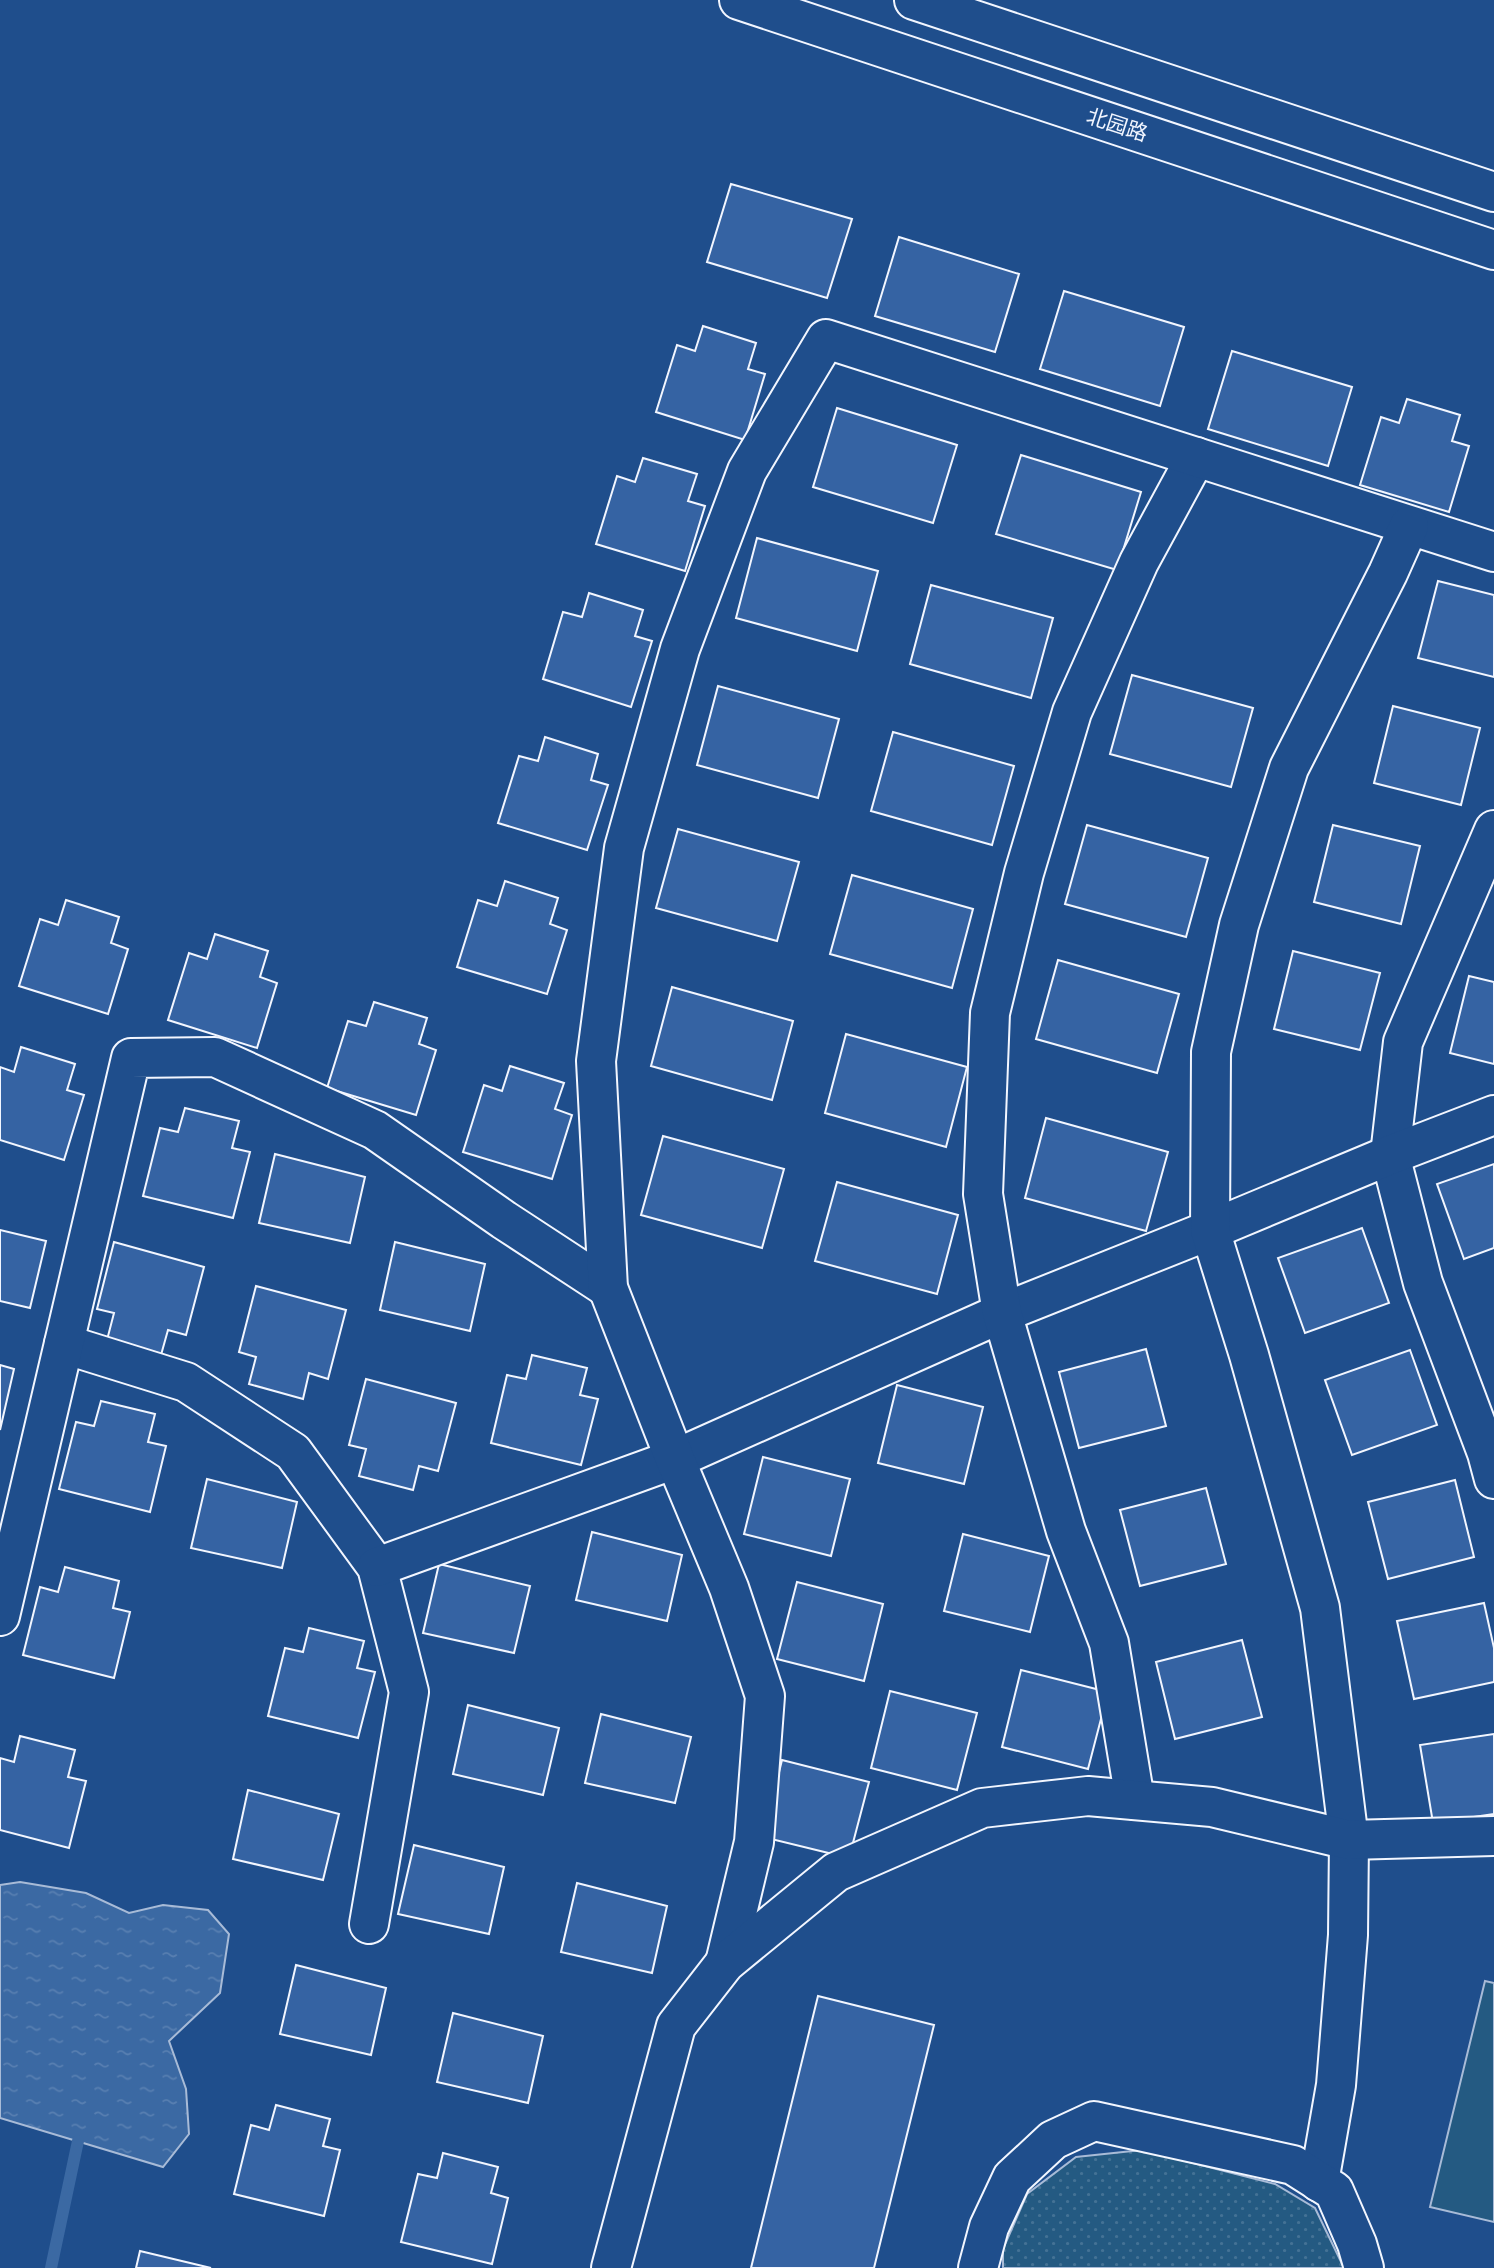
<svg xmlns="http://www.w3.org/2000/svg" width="1494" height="2268" font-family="Spectral,'Noto Sans SC',serif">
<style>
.park{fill:url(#park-dots);stroke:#a8bbd7;stroke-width:2}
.pitch{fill:#245a82;stroke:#a8bbd7;stroke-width:2}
.water{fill:url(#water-ripples);stroke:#a8bbd7;stroke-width:2}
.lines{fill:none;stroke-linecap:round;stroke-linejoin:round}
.stream{stroke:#3b69a3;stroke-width:12}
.building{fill:#3563a3;stroke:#f2f6ff;stroke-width:2}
.street-casing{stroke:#f2f6ff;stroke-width:42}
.primary-casing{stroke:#f2f6ff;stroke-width:42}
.street{stroke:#1f4e8c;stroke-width:38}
.primary{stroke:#1f4e8c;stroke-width:38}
.labels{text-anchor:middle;stroke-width:5;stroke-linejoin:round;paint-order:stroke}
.street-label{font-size:21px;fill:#f2f6ff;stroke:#1f4e8c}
</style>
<defs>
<pattern id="park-dots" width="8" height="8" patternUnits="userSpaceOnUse" patternTransform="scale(1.75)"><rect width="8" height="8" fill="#245a82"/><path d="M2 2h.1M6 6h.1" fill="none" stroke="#447295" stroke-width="1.8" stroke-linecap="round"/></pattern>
<pattern id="water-ripples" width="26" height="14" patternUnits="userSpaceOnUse" patternTransform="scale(1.75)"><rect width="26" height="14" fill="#3b69a3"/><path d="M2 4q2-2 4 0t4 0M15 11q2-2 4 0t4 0" fill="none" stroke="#587fb1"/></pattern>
</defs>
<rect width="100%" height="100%" fill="#1f4e8c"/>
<polygon class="park" points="1142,2150 1275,2184 1315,2208 1344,2268 1003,2268 1003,2249 1027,2194 1076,2157"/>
<polygon class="pitch" points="1485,1981 1494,1983 1494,2222 1430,2207"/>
<polygon class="water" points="20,1882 86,1893 129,1913 163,1905 208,1910 229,1934 220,1993 169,2041 186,2089 189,2134 163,2167 0,2118 0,1885"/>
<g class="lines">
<polyline class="stream" points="51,2268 78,2141"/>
</g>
<g class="building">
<polygon points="731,184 852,219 827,298 707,262"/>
<polygon points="899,237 1019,274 995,352 875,316"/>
<polygon points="1064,291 1184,327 1160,406 1040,369"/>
<polygon points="703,326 756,343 748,369 765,374 745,440 656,412 677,345 695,351"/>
<polygon points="1232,351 1352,387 1328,466 1208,429"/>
<polygon points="1407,399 1460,415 1452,441 1469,446 1449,512 1360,485 1381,417 1399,423"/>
<polygon points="837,408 957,445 933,523 813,487"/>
<polygon points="1021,455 1141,492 1117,570 996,534"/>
<polygon points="643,458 697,474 688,501 705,506 685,571 596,544 617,476 635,482"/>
<polygon points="757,538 878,571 857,651 736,618"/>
<polygon points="1438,581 1494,595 1494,677 1418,658"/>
<polygon points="931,585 1053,618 1031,698 910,664"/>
<polygon points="589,593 643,610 635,636 652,641 631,707 543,679 563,612 582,617"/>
<polygon points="1132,675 1253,708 1231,787 1110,754"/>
<polygon points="718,686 839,719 818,798 697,765"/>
<polygon points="1393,706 1480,728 1461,805 1374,783"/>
<polygon points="893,732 1014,766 992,845 871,811"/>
<polygon points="545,737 598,754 591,780 608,785 587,850 498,823 519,756 538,761"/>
<polygon points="1087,825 1208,858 1186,937 1065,904"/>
<polygon points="1333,825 1420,846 1401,924 1314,902"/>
<polygon points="678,829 799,862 777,941 656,908"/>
<polygon points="852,875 973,909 952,988 830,954"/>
<polygon points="505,881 558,898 550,924 567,930 547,994 457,967 478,900 497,906"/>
<polygon points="66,900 119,917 111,943 128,949 108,1014 19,986 40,919 58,925"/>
<polygon points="215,934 268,951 260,977 277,983 257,1048 168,1020 189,953 207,959"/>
<polygon points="1293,951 1380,973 1360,1050 1274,1029"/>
<polygon points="1058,960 1179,994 1157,1073 1036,1039"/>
<polygon points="1469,976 1494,982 1494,1064 1450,1053"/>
<polygon points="672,987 793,1021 772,1100 651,1066"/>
<polygon points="374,1002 427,1018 419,1044 436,1050 416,1115 327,1088 348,1021 366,1026"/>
<polygon points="846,1034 967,1067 946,1147 825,1113"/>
<polygon points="21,1047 75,1064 67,1090 84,1095 64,1160 0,1140 0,1067 14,1072"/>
<polygon points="510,1066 564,1083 555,1109 572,1115 552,1179 463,1152 484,1085 502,1091"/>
<polygon points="185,1108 239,1121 232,1148 250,1152 233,1218 143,1196 160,1128 178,1132"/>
<polygon points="1046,1118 1168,1152 1146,1231 1025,1198"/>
<polygon points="663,1136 784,1169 762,1248 641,1215"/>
<polygon points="275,1154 365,1177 350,1243 259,1223"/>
<polygon points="1494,1164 1494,1248 1464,1259 1437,1184"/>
<polygon points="837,1182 958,1215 937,1294 815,1261"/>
<polygon points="1362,1228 1389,1303 1305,1333 1278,1258"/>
<polygon points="0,1230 46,1241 30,1308 0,1301"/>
<polygon points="114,1242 204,1267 186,1335 168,1330 161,1355 107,1340 114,1313 97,1309"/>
<polygon points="395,1242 485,1264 470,1331 380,1310"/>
<polygon points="256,1286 346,1310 328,1379 309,1373 303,1399 249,1384 256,1357 239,1352"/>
<polygon points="1146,1349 1166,1426 1079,1448 1059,1372"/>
<polygon points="1410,1350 1437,1425 1352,1455 1325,1380"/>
<polygon points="532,1355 587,1368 580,1395 598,1399 581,1465 491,1443 507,1375 526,1379"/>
<polygon points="0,1365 14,1369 0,1430"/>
<polygon points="366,1379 456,1403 438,1471 419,1466 413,1490 359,1476 366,1449 349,1445"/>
<polygon points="897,1385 983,1407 964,1484 878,1463"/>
<polygon points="101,1401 155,1414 148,1442 166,1446 150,1512 59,1489 76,1422 94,1426"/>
<polygon points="763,1457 850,1479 831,1556 744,1534"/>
<polygon points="207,1479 297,1502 282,1568 191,1548"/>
<polygon points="1455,1480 1474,1557 1388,1579 1368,1502"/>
<polygon points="1206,1488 1226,1564 1140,1586 1120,1510"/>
<polygon points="592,1532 682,1555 667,1621 576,1600"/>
<polygon points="963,1534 1049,1556 1030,1632 944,1611"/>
<polygon points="439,1564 530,1586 514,1653 423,1633"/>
<polygon points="65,1567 119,1581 113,1608 130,1612 114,1678 23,1655 40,1587 58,1592"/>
<polygon points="797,1582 883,1604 864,1681 777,1659"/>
<polygon points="1484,1603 1494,1648 1494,1682 1414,1699 1397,1621"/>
<polygon points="309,1628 364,1641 357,1668 375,1672 358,1738 268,1716 285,1648 303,1652"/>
<polygon points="1242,1640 1262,1717 1175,1739 1156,1662"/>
<polygon points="1021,1670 1108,1692 1088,1769 1002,1747"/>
<polygon points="890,1691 977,1713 957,1790 871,1768"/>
<polygon points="468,1705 559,1728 543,1795 453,1774"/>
<polygon points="601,1714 691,1737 675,1803 585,1783"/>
<polygon points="1494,1734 1494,1814 1433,1823 1420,1745"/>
<polygon points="20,1736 75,1750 68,1777 86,1781 69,1848 0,1830 0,1758 14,1762"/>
<polygon points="782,1760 869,1782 849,1858 763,1837"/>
<polygon points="248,1790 339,1814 323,1880 233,1859"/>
<polygon points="414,1845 504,1867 489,1934 398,1914"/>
<polygon points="577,1883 667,1906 652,1973 561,1952"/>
<polygon points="296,1965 386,1988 371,2055 280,2034"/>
<polygon points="818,1996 934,2025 874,2268 751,2268"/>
<polygon points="453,2013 543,2036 528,2103 437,2082"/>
<polygon points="276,2105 330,2119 323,2146 340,2150 324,2216 234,2194 251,2125 269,2130"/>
<polygon points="443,2153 498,2167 491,2193 508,2198 492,2264 401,2242 418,2174 437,2178"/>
<polygon points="140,2251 211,2268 136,2268"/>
</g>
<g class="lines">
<defs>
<g id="street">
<polyline points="1494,830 1403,1042 1390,1155 1423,1283 1487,1453 1494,1479"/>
<polyline points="64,1344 186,1382 293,1452 377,1567 409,1692 369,1924"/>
<polyline points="377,1567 675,1459 1002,1313 1210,1230 1390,1155 1494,1115"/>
<polyline points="0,1616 131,1058 215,1057 375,1130 504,1220 608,1288"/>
<polyline points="1135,1800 1109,1643 1066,1531 1002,1313 983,1194 990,1013 1024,873 1072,712 1139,562 1196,457"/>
<polyline points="725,1963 754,1842 765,1696 729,1588 675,1459 608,1288 596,1061 624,848 680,649 747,471 826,339 1494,552"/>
<polyline points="1319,2182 1336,2085 1348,1935 1349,1840 1320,1608 1249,1355 1210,1230 1211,1052 1239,925 1289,768 1388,573 1409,526"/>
<polyline points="611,2268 676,2026 725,1963 836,1872 982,1808 1088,1796 1212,1807 1349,1840 1494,1836"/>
<polyline points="978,2268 989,2227 1012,2178 1053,2140 1094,2121 1293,2165 1334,2191 1357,2244 1364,2268"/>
</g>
<g id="primary">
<polyline points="739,0 1494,250"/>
<polyline points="914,0 1494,192"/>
</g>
</defs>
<use href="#street" class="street-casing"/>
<use href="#primary" class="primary-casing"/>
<use href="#street" class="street"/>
<use href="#primary" class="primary"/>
</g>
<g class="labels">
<g class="street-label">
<text transform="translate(1117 125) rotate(18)" y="7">北园路</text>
</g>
</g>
</svg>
